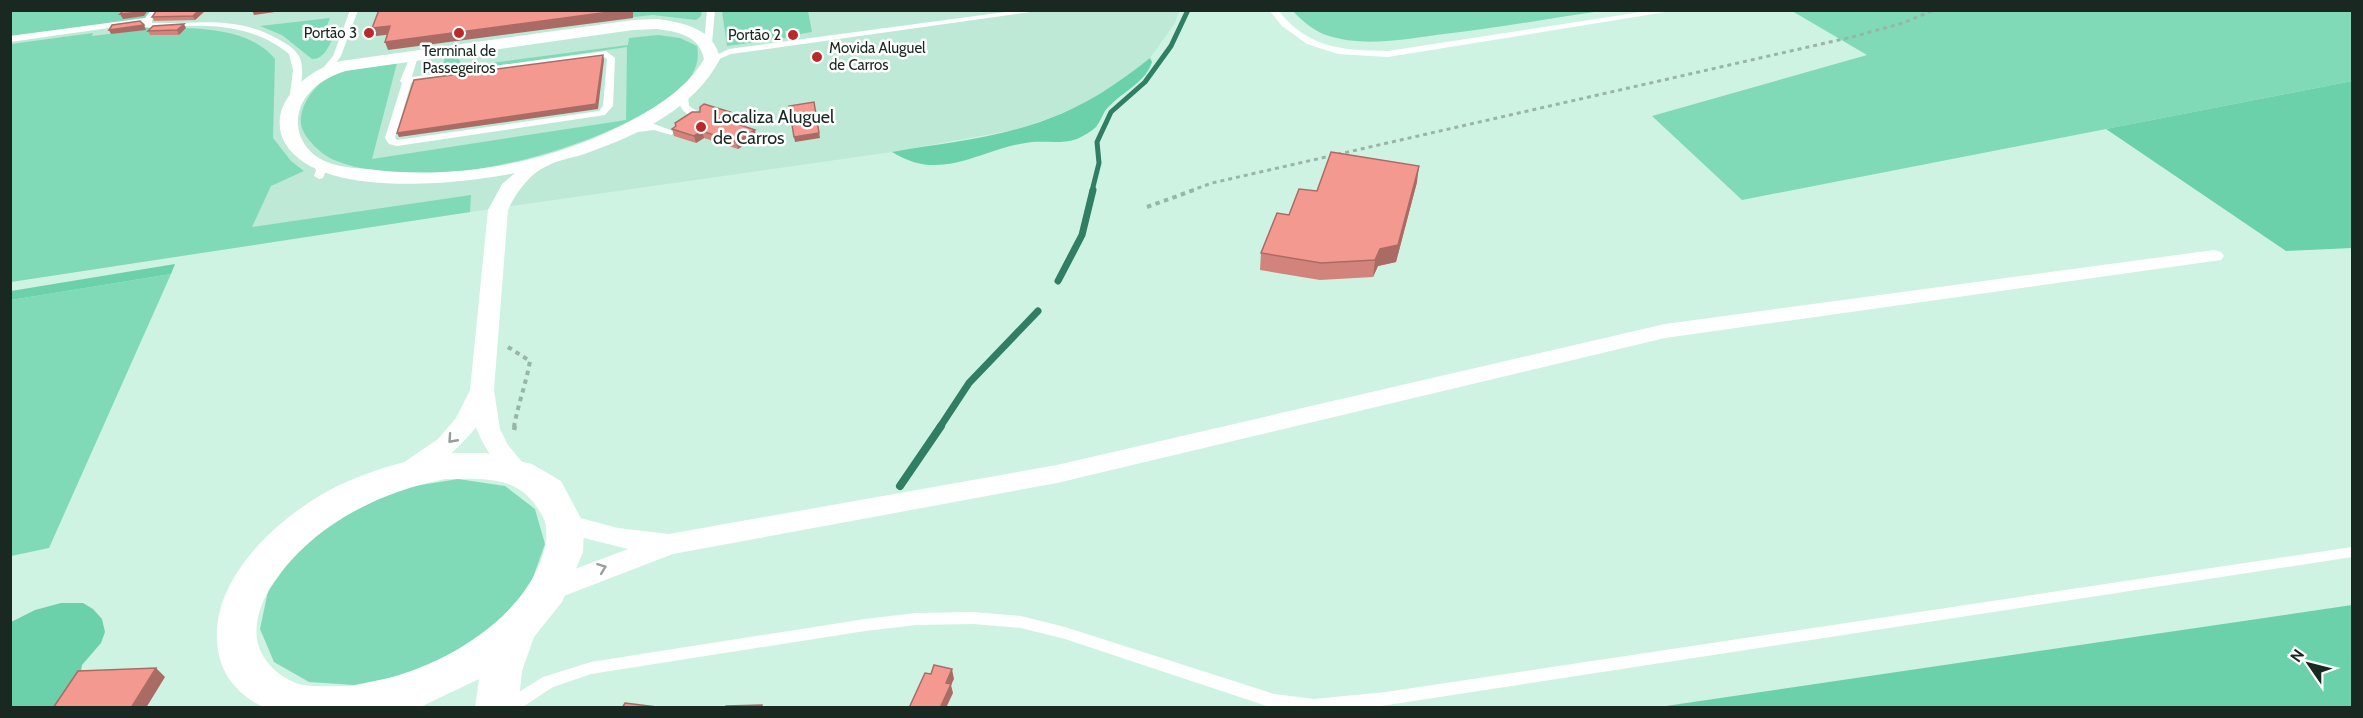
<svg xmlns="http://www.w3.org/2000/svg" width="2363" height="718" font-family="Cabin,sans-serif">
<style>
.built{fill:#bde9d6}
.green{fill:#81dab7}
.forest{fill:#6bd1ab}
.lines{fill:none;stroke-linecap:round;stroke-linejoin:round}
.stream-far2{stroke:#307e64;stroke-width:5}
.stream-far1{stroke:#307e64;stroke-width:7}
.stream{stroke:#307e64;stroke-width:8}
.path-far2{stroke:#97b5a8;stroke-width:3;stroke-dasharray:4 4;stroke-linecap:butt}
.path-far1{stroke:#97b5a8;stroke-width:4;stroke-dasharray:4.5 4.5;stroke-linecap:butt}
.path{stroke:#97b5a8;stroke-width:4.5;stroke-dasharray:5 5;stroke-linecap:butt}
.lane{fill:#fff;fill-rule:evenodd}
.street{fill:#fff;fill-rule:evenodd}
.primary{fill:#fff;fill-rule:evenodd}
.wall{fill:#d2847c}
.shaded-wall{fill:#ab6b65}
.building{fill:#f49990;stroke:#ab6b65;stroke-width:1.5}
.oneway{stroke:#989e9c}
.poi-dot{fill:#ba2a2b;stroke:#fff;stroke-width:2}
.labels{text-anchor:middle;stroke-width:5;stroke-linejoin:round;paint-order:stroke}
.far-poi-label{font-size:15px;fill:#1a2822;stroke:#fff;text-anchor:end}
.poi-label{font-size:18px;fill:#1a2822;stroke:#fff;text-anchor:start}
</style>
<rect width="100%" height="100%" fill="#cef3e3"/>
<polygon class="built" points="11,11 1179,11 1175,23 1150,58 1124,79 1085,103 1048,119 1014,130 892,152 470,212 11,282"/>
<g class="green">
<polygon points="10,11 152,11 145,19 11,36"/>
<polygon points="633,11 702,10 702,11 701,16 696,20 653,15 633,17"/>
<polygon points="722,11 808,11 812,32 800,34 799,29 785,31 786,38 727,46"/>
<path d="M1293,11H1601C1546,19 1491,29 1436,35C1400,40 1361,47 1326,35C1314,31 1301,20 1293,11Z"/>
<polygon points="1792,11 2352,11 2352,81 1742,200 1652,116 1867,55"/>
<path d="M330,18L323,36L335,34C329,45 325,59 312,59L282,35L260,26Z"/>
<path d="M137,27L158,28L151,34L179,35L187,28C218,30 254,33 275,59L273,138L291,161L304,171L271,186L252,227L471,195L470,212L11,282V44L93,33L92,36L134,31Z"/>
<path d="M658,35L680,38L697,46C704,80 666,102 641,115C562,158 422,195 334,160C322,155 303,138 301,124C299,106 315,84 331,76C351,67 376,67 397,63L372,159L626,120L627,47L440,74L445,57L456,55L460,61V67L628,45L629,38Z"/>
<polygon points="171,274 49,548 11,556 11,300"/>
<polygon points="458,479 505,486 535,509 545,544 530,586 500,621 457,653 406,675 354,685 309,682 274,662 260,629 268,591 296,552 346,513 402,488"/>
</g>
<g class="forest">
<path d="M1150,58L1152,62C1145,84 1119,93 1105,111C1102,116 1100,122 1096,127C1092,131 1083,136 1077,139C1063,144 1046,141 1032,142C980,148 943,184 892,152C943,143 999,138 1048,119C1086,105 1119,83 1150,58Z"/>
<polygon points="2352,81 2352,248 2286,251 2106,129"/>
<polygon points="175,264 171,274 11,300 11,291"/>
<polygon points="61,603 83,603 93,609 102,619 105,632 101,643 82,665 78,688 57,707 11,708 11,622 35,610"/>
<polygon points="2352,605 2352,707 1659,707"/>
</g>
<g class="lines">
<polyline class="stream-far2" points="1092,191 1099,163 1097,142 1111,112 1145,82 1171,46 1188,10"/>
<g class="stream-far1">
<polyline points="1058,281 1082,235 1093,190"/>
<polyline points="940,427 969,383 1038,311"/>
</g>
<polyline class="stream" points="900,486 941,426"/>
<polyline class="path-far2" points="1190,191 1212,183 1852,37 1903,23 1934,10"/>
<g class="path-far1">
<polyline points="1147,207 1194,190"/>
<path d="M508,347L530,361C526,384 518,404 514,427"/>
</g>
<polyline class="path" points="514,430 515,426"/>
<g class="lane">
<path d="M151,10H160L152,20V23C198,24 235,15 278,39C287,44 298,50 301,61C304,74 300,89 299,102L294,105L289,102L293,70L289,54C260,30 223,24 187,26C173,27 159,30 145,27L144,23L10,42V36L145,18Z"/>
<polygon points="350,10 358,10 341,56 326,76 320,76 318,74 333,56"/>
<polygon points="707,10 715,10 712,43 708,46 704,43"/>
<polygon points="1019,10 1045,10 731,54 712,62 708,59 729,49"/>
<path d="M1269,10H1278C1309,49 1341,50 1388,51L1654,10H1678L1388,57L1338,54L1307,44L1282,26Z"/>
<path d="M606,51L615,58L613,106L605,115L397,146L389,144L385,138L402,83L400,81L411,54H417L418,56L412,77ZM604,57L607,59L603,106L599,111L397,140L395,138L411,83Z"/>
<path d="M683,93L688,96L689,106L700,113V117C688,118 678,109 678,96Z"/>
<polygon points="654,124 676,132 671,135 654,130 631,133 626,130 631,127"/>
<polygon points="317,161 321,162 326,170 323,178 319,179 314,176 316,170 312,164"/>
<polygon points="2352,547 2352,557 1368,708 1273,708 1065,639 1021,628 973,624 916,625 865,631 591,674 553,687 521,708 499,708 501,703 543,677 591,662 865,619 916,613 973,612 1021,616 1065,627 1274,694 1314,699 1386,692"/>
</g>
<g class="street">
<path d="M657,19C684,23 714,28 720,59C694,109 638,135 587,153C574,158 559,159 547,166C529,174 516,193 508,210L494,390L500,429L508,445L531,473L528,479C527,480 520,482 519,482C503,481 480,440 476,427C466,441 424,482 406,482C405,482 398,480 397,479L394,473L397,467L438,439L456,418L470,390L488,210L502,184L515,173C460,184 318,200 285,143C278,131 278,116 284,104C296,82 317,67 341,61L633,20ZM657,29C678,32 699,35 704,59C688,86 663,103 636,118C556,162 458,181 367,169C354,168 339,167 327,162C295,149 288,112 313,89C322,80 334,75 345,71L633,30Z"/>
<polygon points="2214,250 2221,252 2224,256 2221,260 1665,338 1057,483 673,554 548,602 538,599 535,591 538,583 628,549 556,531 552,524 556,517 565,514 618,528 669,534 1057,465 1665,324"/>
</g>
<path class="primary" d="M445,453H485L532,464L561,481L584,524L583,552L562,602L534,637L522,671L518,708H475L479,679L418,708H265C237,695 219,673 217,642C212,573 287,509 344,483C377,468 410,460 445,453ZM445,479C466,479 488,477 508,484C525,490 535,502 543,517C550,532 545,551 539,565C514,625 437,669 375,681C365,683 354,687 344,686C331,686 316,687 303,685C290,682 277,674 269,664C230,619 291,553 329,527C365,502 402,488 445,479Z"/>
</g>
<g class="wall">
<polygon points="206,10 195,20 154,21 152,17"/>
<polygon points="186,28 179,35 150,35 148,31"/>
<polygon points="732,119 729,121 756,137 738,149 704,138 696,143 674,136 672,129"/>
<polygon points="1417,182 1396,262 1378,266 1373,277 1320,280 1260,270 1261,253 1289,215 1317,191"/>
</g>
<g class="shaded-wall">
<polygon points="142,10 148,10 144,16 123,19 120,14"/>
<polygon points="199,10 206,10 195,20 193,16"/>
<polygon points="252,10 289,10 254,15"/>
<polygon points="624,10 633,10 633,18 388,50 385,42"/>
<polygon points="184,24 186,28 179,35 177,30"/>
<polygon points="144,25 146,30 111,34 109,30"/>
<polygon points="390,26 394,34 376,36 372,28"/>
<polygon points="603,55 604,60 598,109 399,137 397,133"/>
<polygon points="814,102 820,138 795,142 794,137"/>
<polygon points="730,112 732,119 722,125 720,118"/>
<polygon points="755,130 756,137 738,149 736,142"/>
<polygon points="702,131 704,138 696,143 694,136"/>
<polygon points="1419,166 1417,182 1396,262 1378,266 1373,277 1375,260"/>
<polygon points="156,668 165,677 146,708 131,708"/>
<polygon points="952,669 954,679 951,685 953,693 946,708 940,708 946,683"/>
</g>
<g class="building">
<polygon points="124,10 142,10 141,12 120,14"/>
<polygon points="157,10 199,10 193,16 152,17"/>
<polygon points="379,10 624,10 385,42 390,26 372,28"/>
<polygon points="140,21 144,25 109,30 112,25"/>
<polygon points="184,24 177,30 148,31 153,26"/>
<polygon points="603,55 596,104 397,133 414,80"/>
<polygon points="814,102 819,133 794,137 789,106"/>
<polygon points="704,104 730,112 720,118 755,130 736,142 702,131 694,136 672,129 676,126 675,123 692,112 700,112 700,107"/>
<polygon points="1331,152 1419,166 1398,245 1380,249 1375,260 1321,263 1261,253 1277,213 1289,215 1299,189 1317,191"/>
<polygon points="934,665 952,669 946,683 951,684 940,708 909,708 925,673 931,674"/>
<polygon points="156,668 131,708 53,708 78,671"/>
<polygon points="625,703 665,708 622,708"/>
<polygon points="762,705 762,708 725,708 726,706"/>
</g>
<defs><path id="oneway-chevron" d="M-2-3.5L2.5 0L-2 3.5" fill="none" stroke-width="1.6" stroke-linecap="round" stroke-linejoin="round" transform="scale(1.5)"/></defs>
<g class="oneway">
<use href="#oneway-chevron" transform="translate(452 439) rotate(132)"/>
<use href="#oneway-chevron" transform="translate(602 568) rotate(-21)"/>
</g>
<g class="poi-dot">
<circle cx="369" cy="33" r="6"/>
<circle cx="459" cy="33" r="6"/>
<circle cx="793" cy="35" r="6"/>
<circle cx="817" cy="57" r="6"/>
<circle cx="701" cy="127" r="6"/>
</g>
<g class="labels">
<g class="far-poi-label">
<text x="357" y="38">Portão 3</text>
<text x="781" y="40">Portão 2</text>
<text x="829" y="53" text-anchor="start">Movida Aluguel<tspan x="829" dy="17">de Carros</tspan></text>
<text x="459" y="56" text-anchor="middle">Terminal de<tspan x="459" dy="17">Passegeiros</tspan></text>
</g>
<g class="poi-label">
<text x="713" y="123">Localiza Aluguel<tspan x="713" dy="21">de Carros</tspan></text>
</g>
</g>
<rect width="2363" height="718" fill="none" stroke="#1a2822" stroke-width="24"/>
<g transform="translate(2309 664) rotate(305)" stroke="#ffffff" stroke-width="4.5" paint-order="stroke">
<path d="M0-4.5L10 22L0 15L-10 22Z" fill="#1a2822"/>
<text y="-9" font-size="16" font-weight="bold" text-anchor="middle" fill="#1a2822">N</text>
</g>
</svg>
